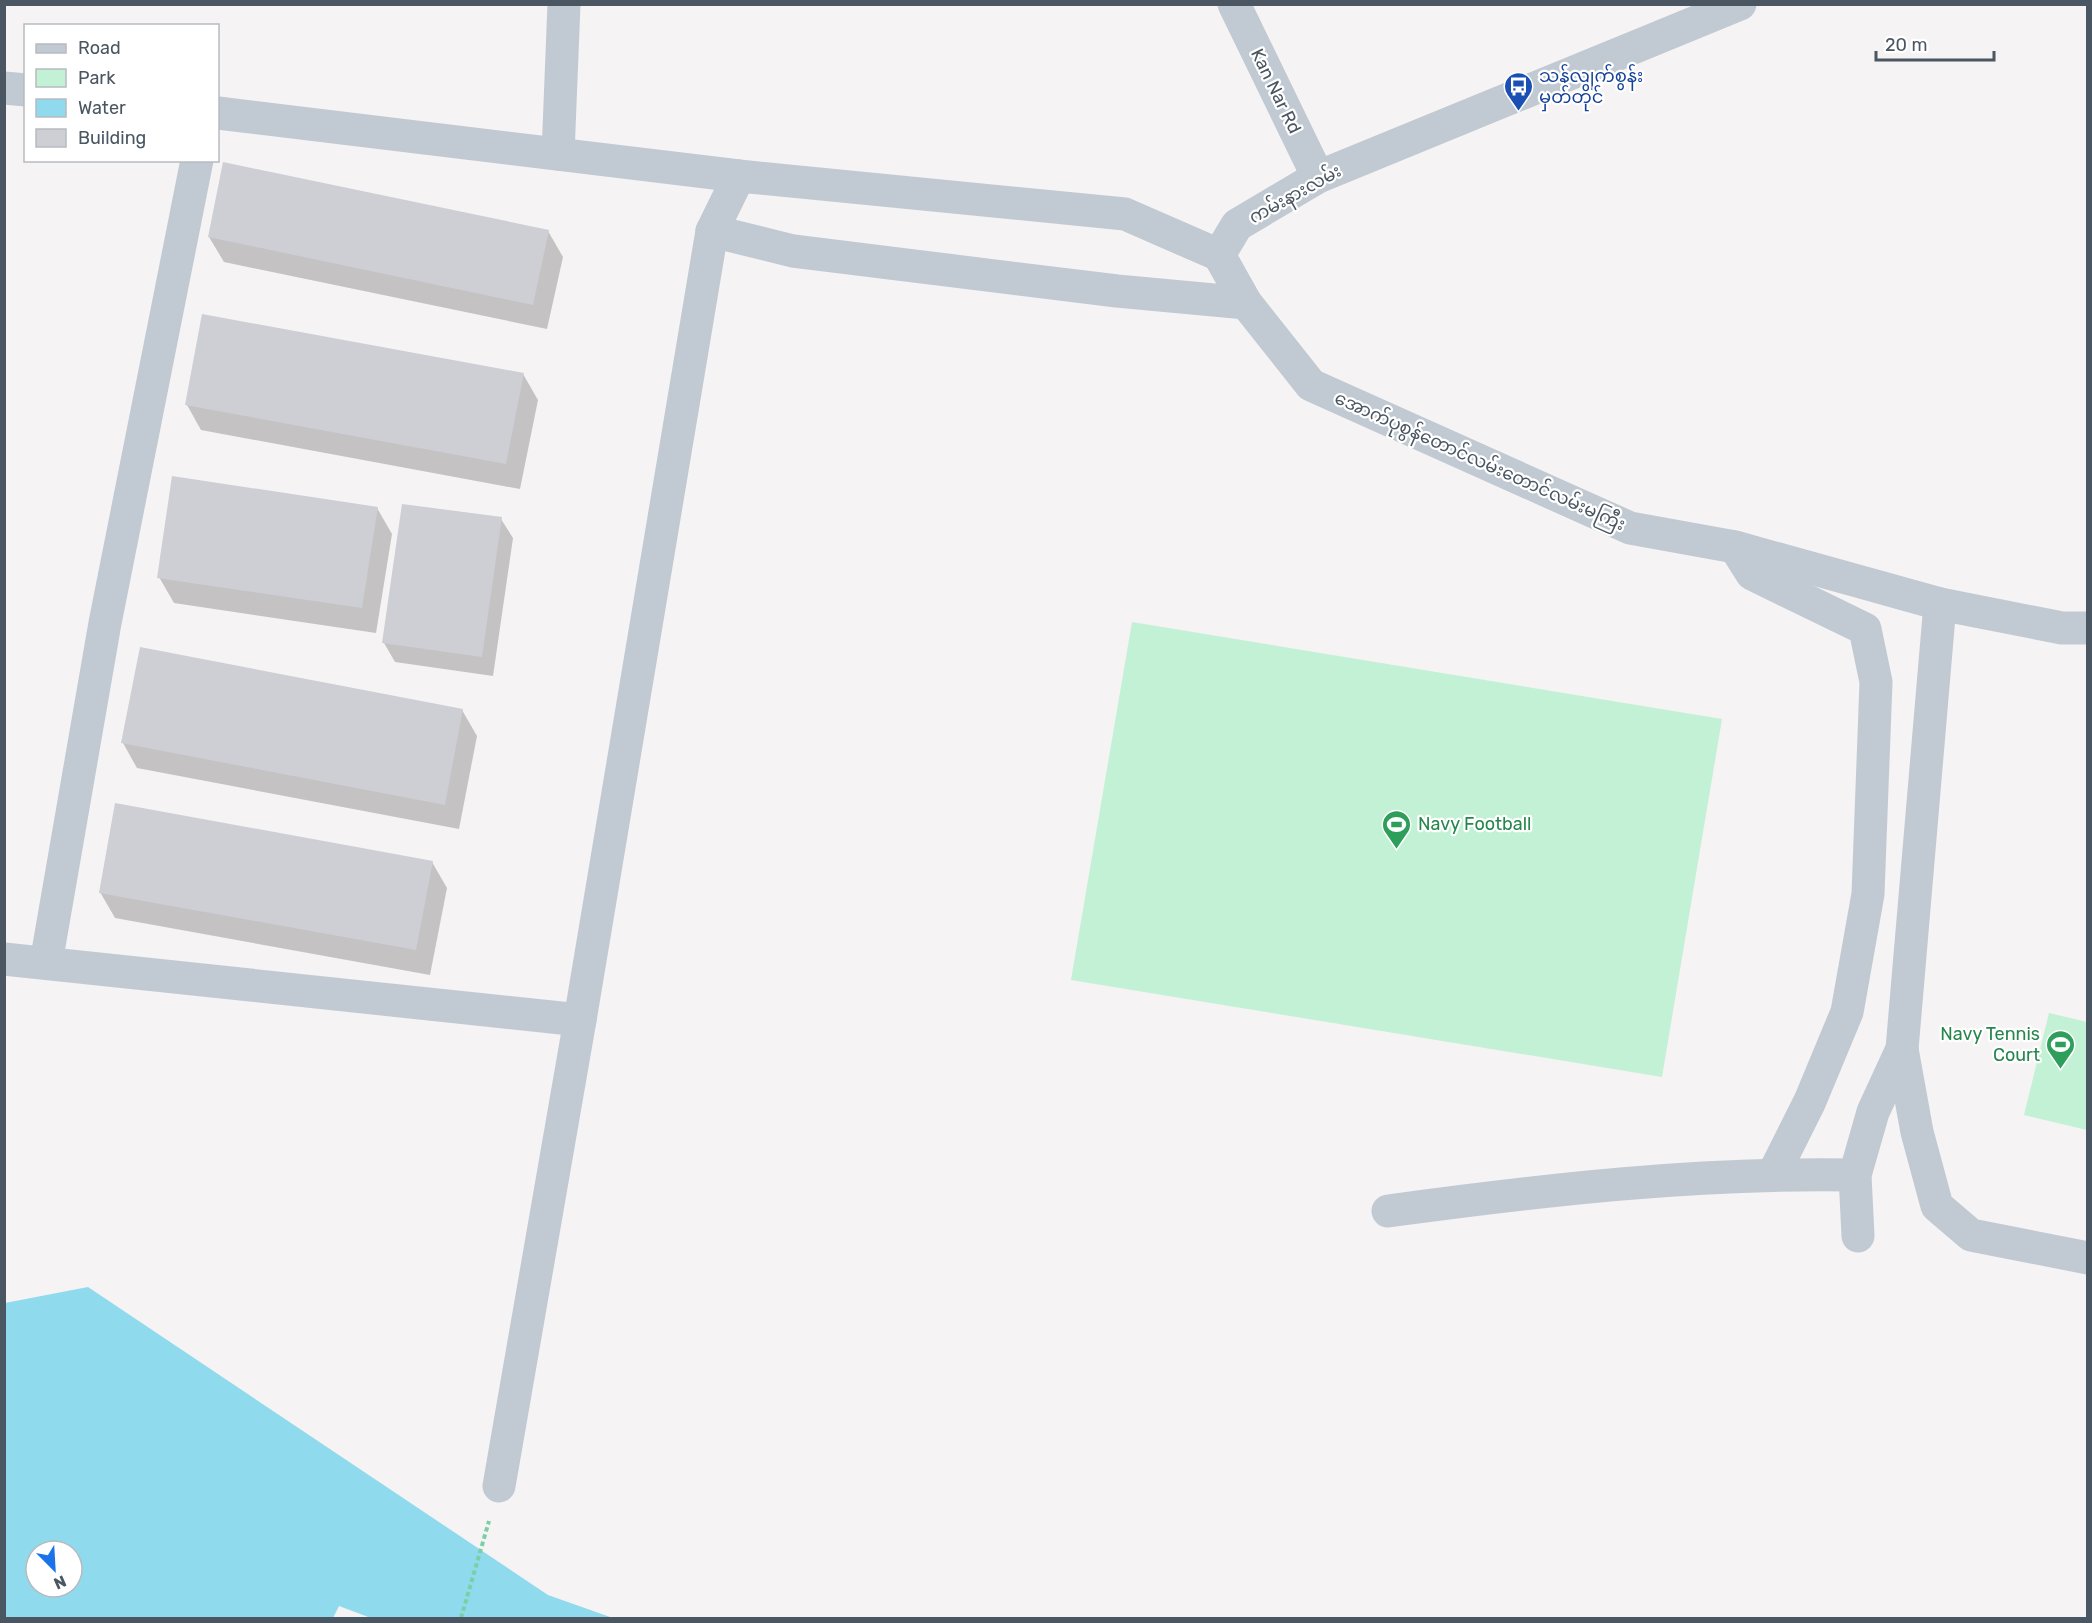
<svg xmlns="http://www.w3.org/2000/svg" width="2092" height="1623" font-family="Rubik,'Noto Sans Myanmar',sans-serif">
<style>
.green{fill:#c3f1d5}
.water{fill:#90daee;fill-rule:evenodd}
.pier{fill:#f5f3f3}
.shadow{fill:#0003}
.building{fill:#cdcfd5}
.lines{fill:none;stroke-linecap:round;stroke-linejoin:round}
.path{stroke:#7ad0a6;stroke-width:4;stroke-dasharray:4.5 3;stroke-linecap:butt}
.minor{stroke:#c1cad2;stroke-width:33}
.labels{text-anchor:middle;stroke-width:4.5;stroke-linejoin:round;paint-order:stroke}
.transit-label{font-size:18px;fill:#164399;stroke:#fff;text-anchor:start}
.street-label{font-size:18px;fill:#4a5661;stroke:#fff}
.leisure-label{font-size:18px;fill:#27864d;stroke:#fff;text-anchor:start}
</style>
<rect width="100%" height="100%" fill="#f5f3f3"/>
<g class="green">
<polygon points="1132,622 1722,719 1662,1077 1071,980"/>
<polygon points="2049,1013 2087,1022 2087,1130 2024,1115"/>
</g>
<path class="water" d="M88,1287L548,1595L613,1618H5V1303ZM36,1551H72V1587H36Z"/>
<polygon class="pier" points="339,1606 371,1618 333,1618"/>
<g class="shadow">
<polygon points="548,231 563,257 547,329 224,262 209,237"/>
<polygon points="523,374 538,400 520,489 201,430 187,405"/>
<polygon points="377,508 392,534 376,633 174,603 159,577"/>
<polygon points="501,519 513,538 493,676 395,662 384,643"/>
<polygon points="462,710 477,736 459,829 137,768 123,743"/>
<polygon points="432,862 447,888 430,975 115,918 100,892"/>
</g>
<g class="building">
<polygon points="223,162 549,230 533,305 208,237"/>
<polygon points="202,314 524,373 506,464 185,405"/>
<polygon points="172,476 378,507 362,608 157,578"/>
<polygon points="402,504 502,517 482,657 382,643"/>
<polygon points="140,647 463,709 445,805 121,743"/>
<polygon points="115,803 433,861 416,950 99,893"/>
</g>
<g class="lines">
<polyline class="path" points="461,1618 489,1521"/>
<g class="minor">
<polyline points="1234,4 1318,177"/>
<polyline points="4,88 26,90"/>
<polyline points="218,113 739,176 1125,214 1219,255"/>
<polyline points="558,154 564,4"/>
<polyline points="712,231 793,251 1117,291 1246,303"/>
<polyline points="1219,255 1246,303 1311,385 1630,528 1735,547 1940,604 2062,628 2088,628"/>
<polyline points="1219,255 1237,225 1318,177 1740,4"/>
<polyline points="1735,547 1752,574 1865,629 1876,682 1868,894 1847,1012 1810,1101 1774,1173"/>
<polyline points="4,959 580,1020 712,231 739,176"/>
<polyline points="46,963 105,623 197,160"/>
<polyline points="1902,1049 1917,1132 1937,1206 1971,1235 2088,1258"/>
<path d="M1388,1211C1543,1190 1699,1172 1855,1175"/>
<polyline points="1858,1236 1855,1175 1873,1112 1902,1049 1940,604"/>
<polyline points="499,1486 580,1020"/>
</g>
</g>
<defs>
<symbol id="bus-pin" viewBox="-11 -11 22 30"><path d="M0 17L-7.5 6A9.5 9.5 0 1 1 7.5 6Z" fill="#1a4fb4" stroke="#fff"/><path d="M-5-6H5V4H4V6H2V4H-2V6H-4V4H-5ZM-3.5-4V0h7V-4ZM-3.5 1.2v1.5H-2V1.2ZM2 1.2v1.5H3.5V1.2Z" fill="#fff"/></symbol>
<symbol id="stadium-pin" viewBox="-11 -11 22 30"><path d="M0 17L-7.5 6A9.5 9.5 0 1 1 7.5 6Z" fill="#2e9e5b" stroke="#fff"/><path d="M0-5a6.5 5 0 1 0 0 10a6.5 5 0 1 0 0-10ZM-3.5-1.8h7v3.6h-7Z" fill="#fff"/></symbol>
</defs>
<g fill-rule="evenodd">
<use href="#bus-pin" x="1502" y="70" width="33" height="45"/>
<use href="#stadium-pin" x="1380" y="808" width="33" height="45"/>
<use href="#stadium-pin" x="2044" y="1028" width="33" height="45"/>
</g>
<g class="labels">
<g class="transit-label">
<text x="1539" y="82">သန်လျက်စွန်း<tspan x="1539" dy="21">မှတ်တိုင်</tspan></text>
</g>
<g class="street-label">
<text transform="translate(1276 91) rotate(64)" y="6">Kan Nar Rd</text>
<text transform="translate(1295 194) rotate(-29)" y="6">ကမ်းနားလမ်း</text>
<text transform="translate(1480 461) rotate(24)" y="6">အောက်ပုစွန်တောင်လမ်းတောင်လမ်းမကြီး</text>
</g>
<g class="leisure-label">
<text x="1418" y="830">Navy Football</text>
<text x="2040" y="1040" text-anchor="end">Navy Tennis<tspan x="2040" dy="21">Court</tspan></text>
</g>
</g>
<rect width="2092" height="1623" fill="none" stroke="#4a5661" stroke-width="12"/>
<rect x="24" y="24" width="195" height="138" fill="#ffffff" stroke="#b7bbc0" stroke-width="1.5"/>
<rect x="36" y="44" width="30" height="9" fill="#c1cad2" stroke="#b7bbc0" stroke-width="1.5"/>
<text x="78" y="54" font-size="18" fill="#4a5661">Road</text>
<rect x="36" y="69" width="30" height="18" fill="#c3f1d5" stroke="#b7bbc0" stroke-width="1.5"/>
<text x="78" y="84" font-size="18" fill="#4a5661">Park</text>
<rect x="36" y="99" width="30" height="18" fill="#90daee" stroke="#b7bbc0" stroke-width="1.5"/>
<text x="78" y="114" font-size="18" fill="#4a5661">Water</text>
<rect x="36" y="129" width="30" height="18" fill="#cdcfd5" stroke="#b7bbc0" stroke-width="1.5"/>
<text x="78" y="144" font-size="18" fill="#4a5661">Building</text>
<g transform="translate(54 1569) rotate(156)"><circle r="28" fill="#ffffff" stroke="#b7bbc0" stroke-width="1.5"/>
<path d="M0-4.5L10 22L0 15L-10 22Z" fill="#1a73e8"/>
<text y="-9" font-size="16" font-weight="bold" text-anchor="middle" fill="#4a5661">N</text>
</g>
<path d="M1876 51v9h118v-9" fill="none" stroke="#4a5661" stroke-width="3"/>
<text x="1885" y="51" font-size="18" fill="#4a5661" stroke="#ffffff" stroke-width="4.5" paint-order="stroke">20 m</text>
</svg>
